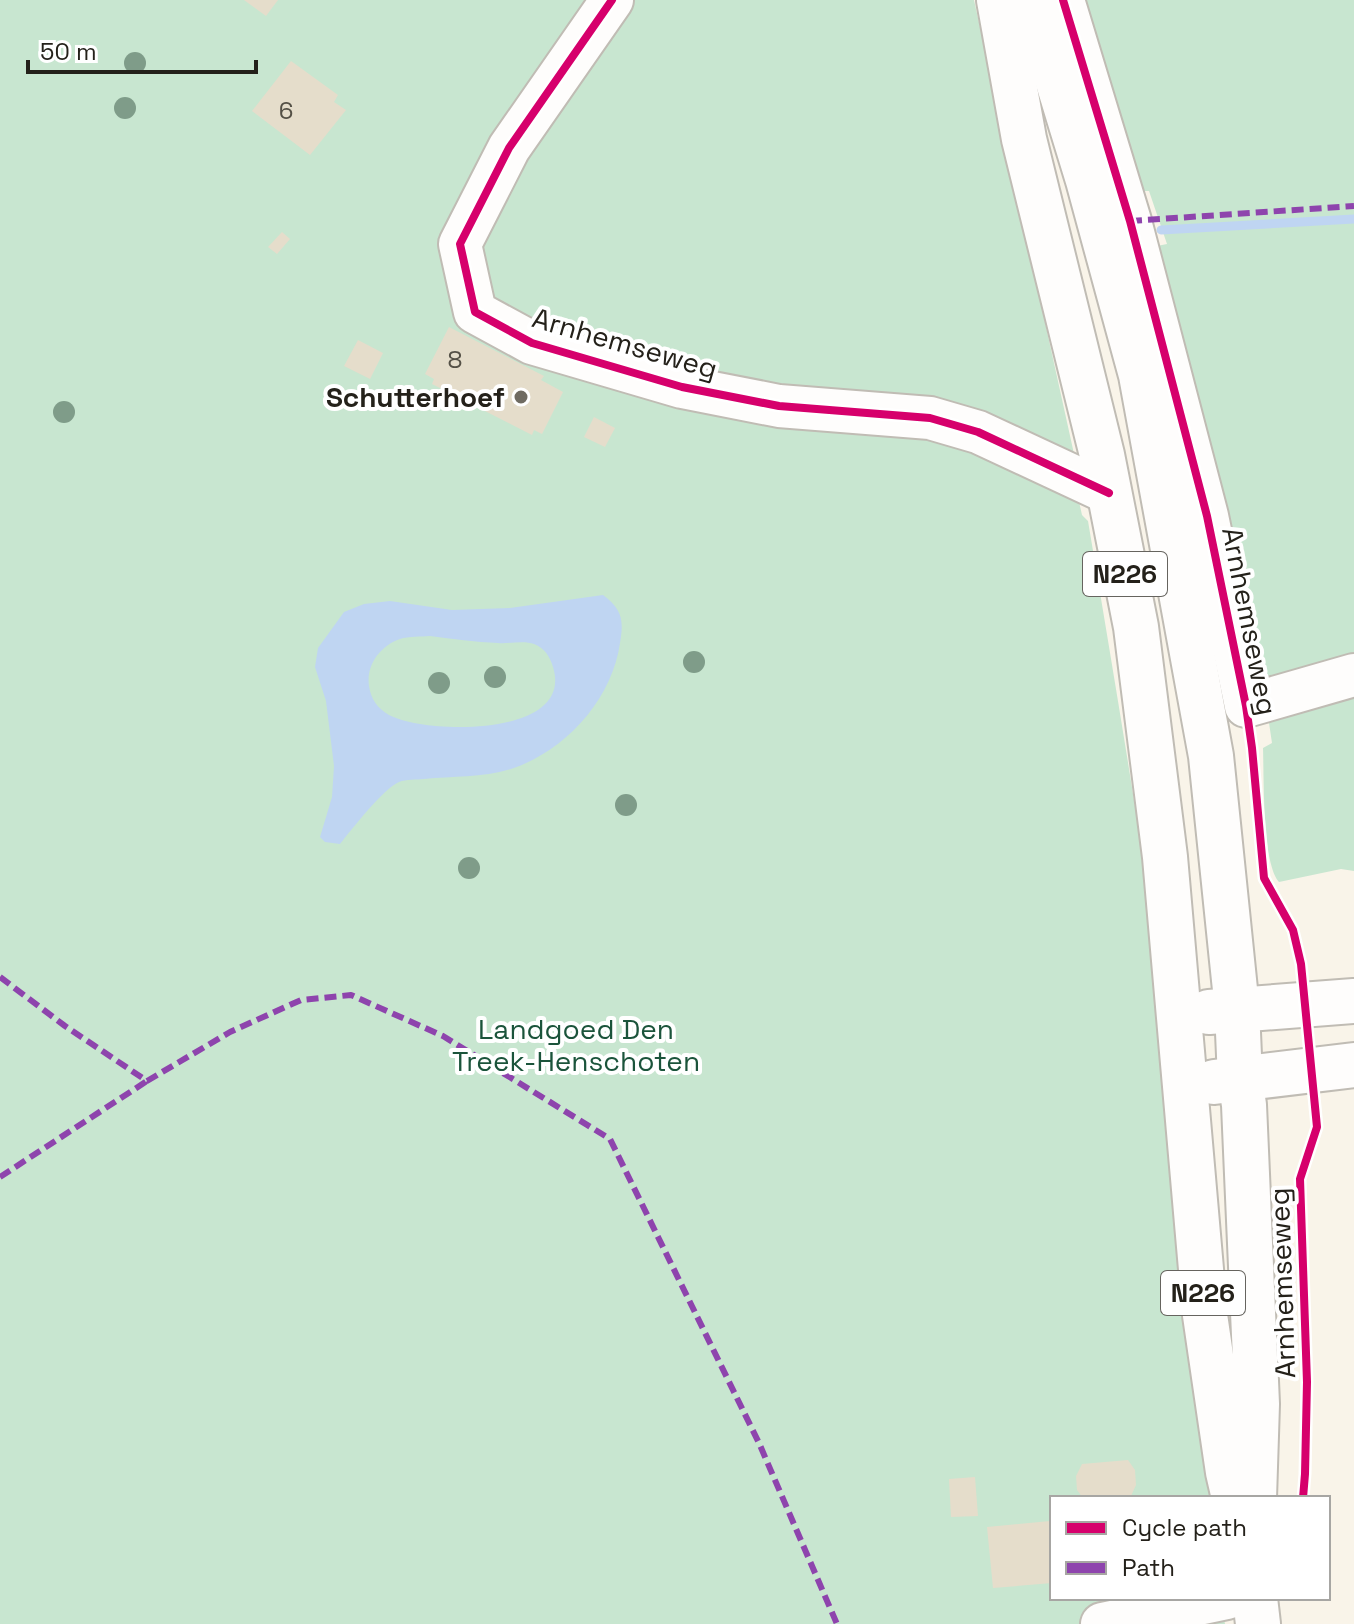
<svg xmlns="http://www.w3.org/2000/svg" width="1354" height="1624" font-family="'Space Grotesk',sans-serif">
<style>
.green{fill:#c8e6d0}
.water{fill:#bfd5f2;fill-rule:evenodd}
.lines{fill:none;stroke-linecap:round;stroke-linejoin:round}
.stream{stroke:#bfd5f2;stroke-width:9}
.building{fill:#e5ddcb}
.minor-casing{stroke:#c0bcb4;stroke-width:46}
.major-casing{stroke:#c0bcb4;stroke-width:48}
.minor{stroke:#fefdfc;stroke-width:42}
.major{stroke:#fefdfc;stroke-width:44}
.quiet{stroke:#8e44ad;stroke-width:6;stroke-dasharray:12 6;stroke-linecap:butt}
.cycleway-casing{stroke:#fff;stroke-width:13}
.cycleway{stroke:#d6006c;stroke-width:8}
.tree{fill:#7f9c89}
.poi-dot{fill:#6f6b62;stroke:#fff;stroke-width:3}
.labels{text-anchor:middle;stroke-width:8;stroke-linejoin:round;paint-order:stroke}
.number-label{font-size:24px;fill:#545046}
.shield{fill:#fff;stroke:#66645f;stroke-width:2}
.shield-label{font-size:26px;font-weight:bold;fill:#24211a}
.street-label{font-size:28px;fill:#24211a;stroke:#fff}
.poi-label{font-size:28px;font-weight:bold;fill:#24211a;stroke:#fff;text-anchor:end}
.park-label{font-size:28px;fill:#1b543b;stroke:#fff}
</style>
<rect width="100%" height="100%" fill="#f9f4e9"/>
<g class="green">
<path d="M0,0H974L1078,472L1072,470L1082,515L1088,521C1106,628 1124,736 1141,844C1173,1061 1197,1280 1222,1498H1052V1598H1220L1225,1624H0Z"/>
<path d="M1082,0H1354V871L1341,869L1279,882C1262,864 1264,776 1263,748L1272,743L1262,676L1221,689L1122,253L1167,244L1149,191H1139Z"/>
</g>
<path class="water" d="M603,595C622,609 624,620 620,643C612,699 567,749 514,768C485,778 454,776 424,779C416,780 406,779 399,782C383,789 352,829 340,844L325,842L320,837L332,797L334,766L326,701L315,667L318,648L344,612L364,604L390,601L452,610L510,608ZM430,636C453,639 475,642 498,643C509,644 524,640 534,644C545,648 550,657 553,667C575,737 427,735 389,715C377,708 371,699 369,686C366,665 380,646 400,639C409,636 421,637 430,636Z"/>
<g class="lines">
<polyline class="stream" points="1161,230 1354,219"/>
</g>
<g class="building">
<polygon points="244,0 278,0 266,16"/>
<polygon points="291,61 338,95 334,102 346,110 310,155 252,111"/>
<polygon points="282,232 290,239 277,254 268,247"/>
<polygon points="449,327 544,376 541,380 563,392 542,434 534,430 532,435 432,384 434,379 425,374"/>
<polygon points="358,340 383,353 370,379 344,366"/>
<polygon points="594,417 615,428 605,447 584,437"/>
<polygon points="1128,1460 1135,1470 1136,1485 1131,1496 1129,1496 1129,1498 1083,1498 1077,1490 1076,1476 1082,1464"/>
<polygon points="975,1477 978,1516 951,1517 949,1479"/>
<polygon points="1050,1521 1052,1583 993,1588 987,1527"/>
</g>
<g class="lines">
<defs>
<g id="minor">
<polyline points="612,0 509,148 460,244 475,312 532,343 682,387 779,406 930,418 978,432 1109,493"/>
<polyline points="1063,0 1130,221 1207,516 1246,706 1354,675"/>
<polyline points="1102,1624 1227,1598"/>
</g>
<g id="major">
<polyline points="999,0 1024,139 1102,455 1136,627 1165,857 1205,1315 1228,1472 1234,1498"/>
<polyline points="1033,0 1088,180 1141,375 1211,756 1237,1009 1240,1079 1244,1105 1257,1404 1254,1498"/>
<polyline points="1209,1012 1354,1001"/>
<polyline points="1214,1082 1354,1065"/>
<polyline points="1255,1598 1258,1624"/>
</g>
</defs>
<use href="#minor" class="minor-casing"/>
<use href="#major" class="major-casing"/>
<use href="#minor" class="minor"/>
<use href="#major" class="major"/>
<g class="quiet">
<polyline points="1130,221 1354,206"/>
<polyline points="0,977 65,1026 147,1081 230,1032 301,1000 351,995 443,1036 610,1139 759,1443 837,1624"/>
<polyline points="0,1177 147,1081"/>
</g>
<defs>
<g id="cycleway">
<polyline points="612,0 509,148 460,244 475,312 532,343 682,387 779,406 930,418 978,432 1109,493"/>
<polyline points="1063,0 1130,221 1207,516 1246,706 1252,748 1264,878 1293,930 1301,964 1317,1127 1300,1179 1307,1382 1305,1474 1303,1498"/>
</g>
</defs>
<use href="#cycleway" class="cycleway-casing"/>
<use href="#cycleway" class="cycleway"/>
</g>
<g class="tree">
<circle cx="135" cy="63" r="11"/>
<circle cx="125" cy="108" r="11"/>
<circle cx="64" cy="412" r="11"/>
<circle cx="694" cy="662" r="11"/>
<circle cx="495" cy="677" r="11"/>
<circle cx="439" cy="683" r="11"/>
<circle cx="626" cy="805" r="11"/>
<circle cx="469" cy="868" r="11"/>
</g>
<circle class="poi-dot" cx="521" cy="397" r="8"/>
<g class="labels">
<g class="number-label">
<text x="286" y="119">6</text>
<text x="455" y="368">8</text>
</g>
<g class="shield">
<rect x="1083" y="552" width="84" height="44" rx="6"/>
<rect x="1161" y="1271" width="84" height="44" rx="6"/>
</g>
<g class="shield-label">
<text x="1125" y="583">N226</text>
<text x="1203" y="1302">N226</text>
</g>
<g class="street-label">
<text transform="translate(625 343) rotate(16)" y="10">Arnhemseweg</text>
<text transform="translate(1250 621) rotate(79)" y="10">Arnhemseweg</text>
<text transform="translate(1282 1283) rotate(-92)" y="10">Arnhemseweg</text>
</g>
<g class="poi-label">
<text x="505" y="407">Schutterhoef</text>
</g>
<g class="park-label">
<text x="576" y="1039">Landgoed Den<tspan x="576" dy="32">Treek-Henschoten</tspan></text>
</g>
</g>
<rect x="1050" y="1496" width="280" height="104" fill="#ffffff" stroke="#a7a6a3" stroke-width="2"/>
<rect x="1066" y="1522" width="40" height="12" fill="#d6006c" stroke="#a7a6a3" stroke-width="2"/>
<text x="1122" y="1536" font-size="24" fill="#24211a">Cycle path</text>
<rect x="1066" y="1562" width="40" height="12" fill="#8e44ad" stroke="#a7a6a3" stroke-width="2"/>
<text x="1122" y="1576" font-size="24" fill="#24211a">Path</text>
<path d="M28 60v12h228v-12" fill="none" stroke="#24211a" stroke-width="4"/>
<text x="40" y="60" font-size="24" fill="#24211a" stroke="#ffffff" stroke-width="6" paint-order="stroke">50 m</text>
</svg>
